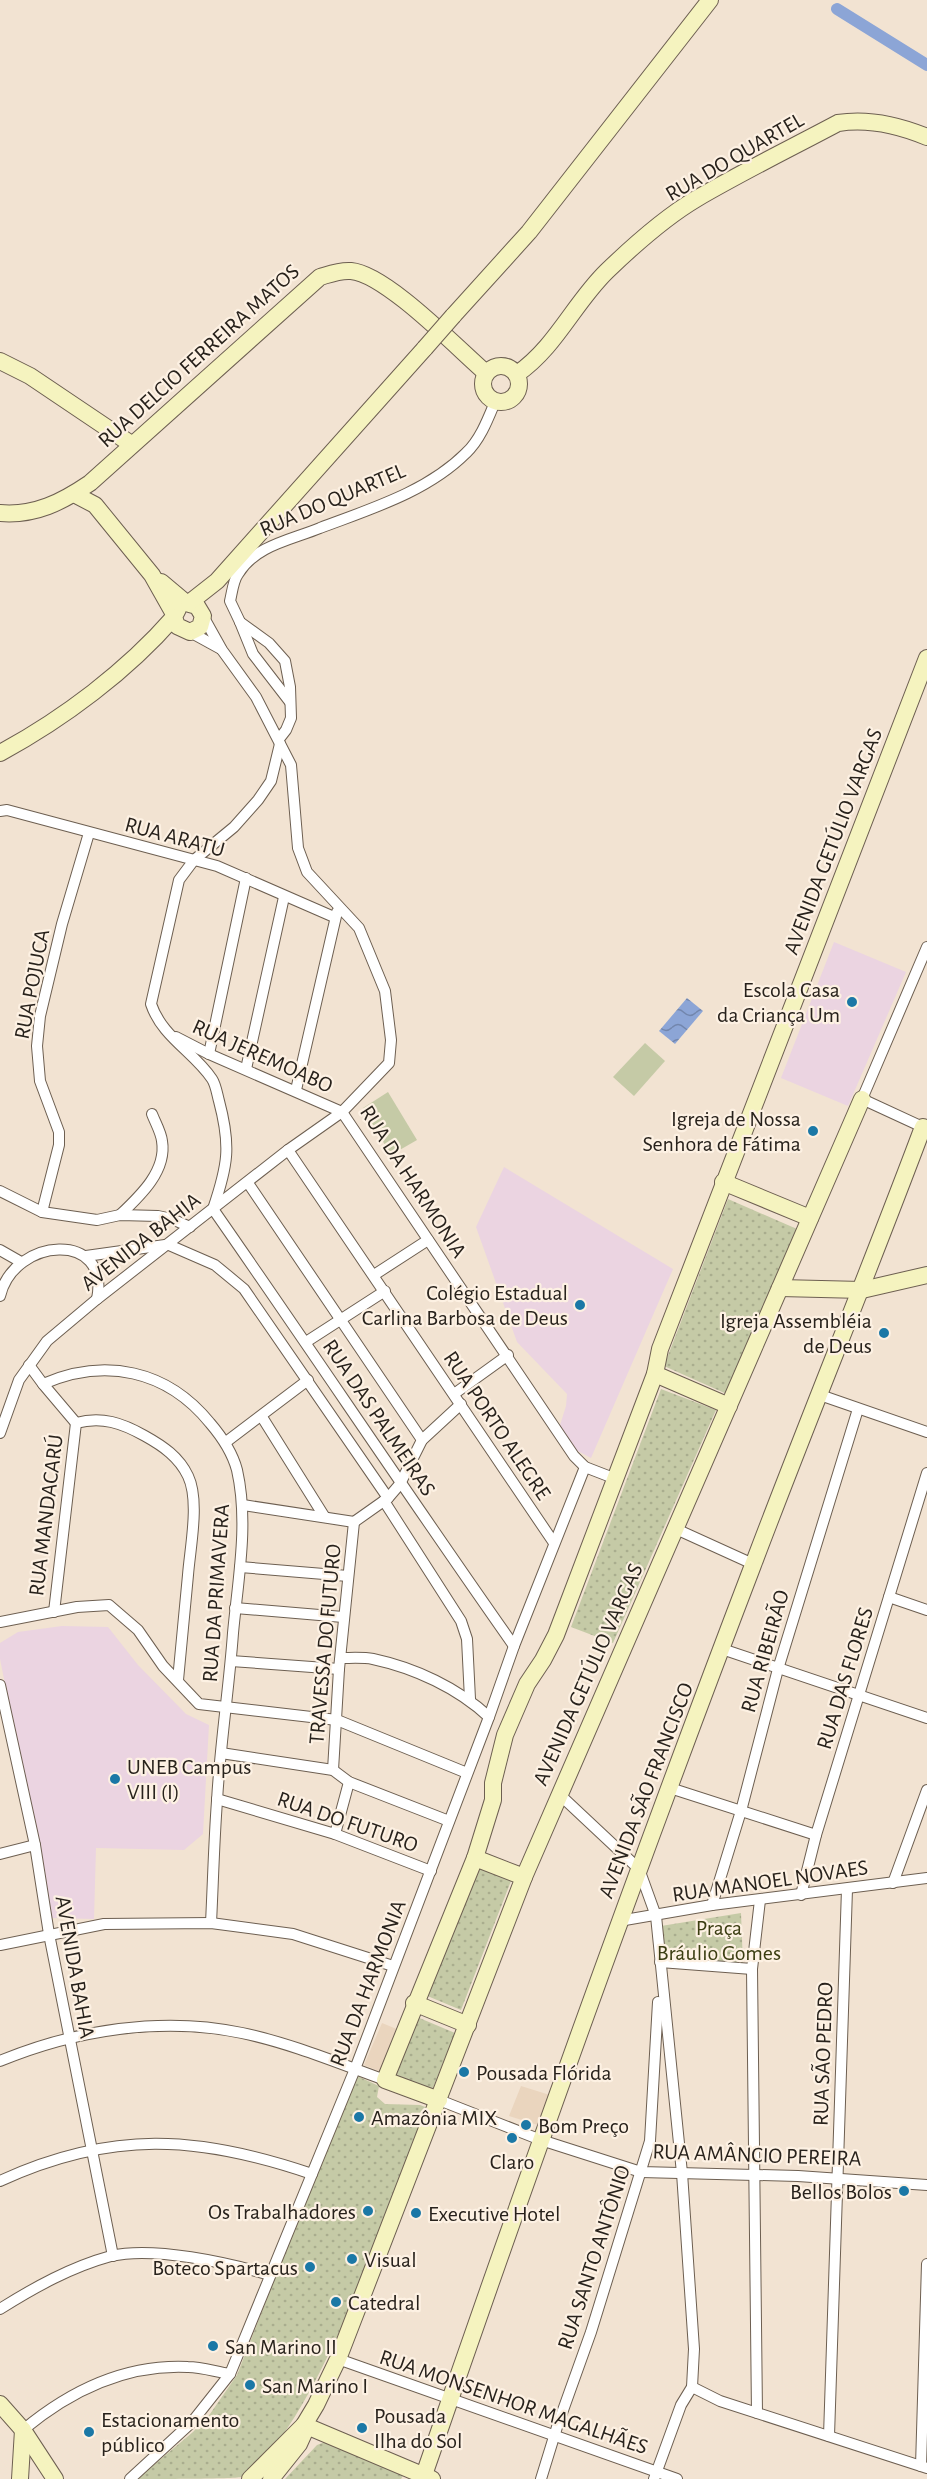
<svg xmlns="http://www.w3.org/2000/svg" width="927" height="2479" font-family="'Alegreya Sans',sans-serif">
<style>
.built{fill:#ead5be}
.education{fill:#ebd4e1}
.park{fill:url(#park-dots)}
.pitch{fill:#c5caa6}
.water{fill:url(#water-waves)}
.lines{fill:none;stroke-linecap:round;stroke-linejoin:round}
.canal{stroke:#8ca5d6;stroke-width:12}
.street-casing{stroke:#6d5f51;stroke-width:12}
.secondary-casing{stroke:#6d5f51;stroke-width:18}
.street{stroke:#fff;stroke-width:10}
.secondary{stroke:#f5f3bf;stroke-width:16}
.secondary-bridge-casing{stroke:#6d5f51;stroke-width:18;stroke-linecap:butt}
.secondary-bridge{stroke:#f5f3bf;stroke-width:16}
.poi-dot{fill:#1b78a6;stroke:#fdf1e3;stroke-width:2}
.labels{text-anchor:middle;stroke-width:4.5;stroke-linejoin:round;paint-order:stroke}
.street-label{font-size:22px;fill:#28221c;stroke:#fdf1e3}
.poi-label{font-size:22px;fill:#28221c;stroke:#fdf1e3;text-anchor:start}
.park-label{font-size:22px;fill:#3a3d11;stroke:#fdf1e3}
</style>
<defs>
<pattern id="park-dots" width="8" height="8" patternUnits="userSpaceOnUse" patternTransform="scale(1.5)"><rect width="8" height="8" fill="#c5caa6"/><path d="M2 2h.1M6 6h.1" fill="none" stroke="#a9ad8e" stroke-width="1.8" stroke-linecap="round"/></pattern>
<pattern id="water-waves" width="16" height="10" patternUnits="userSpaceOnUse" patternTransform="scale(1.5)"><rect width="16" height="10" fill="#8ca5d6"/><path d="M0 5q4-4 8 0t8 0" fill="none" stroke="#7286ad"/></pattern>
</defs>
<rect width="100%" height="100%" fill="#f2e3d2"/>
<g class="built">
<polygon points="382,2023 399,2030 381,2072 364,2065"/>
<polygon points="521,2086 553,2096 541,2126 509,2116"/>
</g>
<g class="education">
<polygon points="834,942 906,972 848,1106 781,1078"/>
<polygon points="504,1167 673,1269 591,1458 572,1448 560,1425 566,1406 567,1394 517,1342 476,1227"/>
<polygon points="62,1626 108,1627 138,1665 186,1714 209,1725 203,1834 184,1850 96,1848 94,1919 52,1918 0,1659 0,1643 18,1632"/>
</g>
<g class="park">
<polygon points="728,1199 797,1229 729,1395 664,1366"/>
<polygon points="661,1389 716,1410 613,1643 571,1627"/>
<polygon points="480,1869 511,1881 461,2010 425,1995"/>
<polygon points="741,1913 743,1965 666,1957 661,1926"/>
<polygon points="417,2017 455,2033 431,2093 393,2077"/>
<path d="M355,2075L379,2086L377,2097L385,2104L420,2105L428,2108C396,2190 314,2437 241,2477C234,2479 153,2479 137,2479L193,2432L210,2414L237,2375Z"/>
<polygon points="325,2442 404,2474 401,2479 285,2479 317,2445"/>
</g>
<g class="pitch">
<polygon points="645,1043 665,1061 634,1096 613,1077"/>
<polygon points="388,1092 417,1140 391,1155 363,1108"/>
</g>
<polygon class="water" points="687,998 703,1011 675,1044 659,1031"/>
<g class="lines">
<polyline class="canal" points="837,9 927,65"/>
<defs>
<g id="street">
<polyline points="240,622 253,654 290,702"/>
<polyline points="190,632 221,649"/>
<path d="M279,739L286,730L291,718L290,687L285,661L269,643L240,622L230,601C232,593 233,581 238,574C256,545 291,540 320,528C370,509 427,492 466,453C480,440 488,419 495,402"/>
<path d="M280,744L271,781L258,800L234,827L194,860L179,880L151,1004C162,1037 194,1052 212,1079C216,1085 217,1094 219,1101C231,1146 228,1165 213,1209C314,1354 412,1501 514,1646"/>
<polyline points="0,811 7,810 217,866 334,917"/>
<polyline points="176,1037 209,1054 342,1112"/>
<polyline points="209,1054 246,878"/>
<polyline points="246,1069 284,897"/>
<polyline points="296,1090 337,912"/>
<polyline points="342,1112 574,1456 585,1467 616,1479"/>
<polyline points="927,1129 862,1099 927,947"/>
<polyline points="288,1150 554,1543"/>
<polyline points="248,1183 422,1440"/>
<polyline points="0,1191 42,1212 97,1220 120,1215 158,1216 172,1219 190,1227"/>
<polyline points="42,1212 59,1145 59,1132 40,1081 37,1046 40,1016 62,924 89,833"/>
<path d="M120,1215C140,1196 167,1171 162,1141C161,1132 155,1122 152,1114"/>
<polyline points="169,1245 215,1265 244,1289 388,1498"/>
<polyline points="0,1250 21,1262"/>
<polyline points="86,1256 165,1245"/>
<polyline points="374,1275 428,1240"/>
<path d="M0,1296C14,1237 111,1230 97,1299"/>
<polyline points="306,1342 385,1291"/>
<path d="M29,1365L43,1384C105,1357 167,1370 210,1423C222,1437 232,1451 237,1470C249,1523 238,1579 233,1633C229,1689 220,1745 217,1801C214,1841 213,1883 211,1923"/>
<polyline points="43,1384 76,1423"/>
<polyline points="454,1394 508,1355"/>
<polyline points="820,1395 927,1432"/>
<polyline points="262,1417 324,1516"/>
<path d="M76,1423C102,1416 122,1423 145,1436C163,1446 179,1457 188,1476C200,1501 190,1548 188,1575C185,1610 181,1645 178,1680"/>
<polyline points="0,1433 19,1380 47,1341 97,1299 288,1150 342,1112 389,1063 391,1040 385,991 359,928 307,872 298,848 291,765 256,697 222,650 203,616"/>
<polyline points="226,1442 308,1380"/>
<polyline points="384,1501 461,1621 467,1639 470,1699"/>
<polyline points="243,1505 354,1522"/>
<polyline points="354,1522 388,1498 400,1484 422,1440 461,1404"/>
<polyline points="676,1529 753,1564"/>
<polyline points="240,1567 348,1576"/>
<polyline points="889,1597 927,1610"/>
<polyline points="235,1608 343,1617"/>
<polyline points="54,1612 76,1423"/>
<polyline points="0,1622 77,1607 109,1605 138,1630 163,1666 199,1704 337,1720 467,1773"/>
<polyline points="722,1649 927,1718"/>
<path d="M341,1658C351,1658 363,1657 373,1659C415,1668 458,1688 489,1717"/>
<polyline points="231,1661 339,1669"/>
<polyline points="0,1685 35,1845 49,1934 113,2256"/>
<polyline points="221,1753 333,1770 349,1782 449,1821"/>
<polyline points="333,1770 339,1669 354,1522"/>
<polyline points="670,1788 816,1835"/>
<polyline points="559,1794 639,1869 656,1916 682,2173 694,2349 692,2387 681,2405 654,2479"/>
<polyline points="217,1799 335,1834 431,1871"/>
<polyline points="335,1834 349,1782"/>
<polyline points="0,1854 35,1845"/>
<polyline points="893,1883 927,1790"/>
<polyline points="801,1895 816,1835 927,1473"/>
<polyline points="712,1905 741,1811 778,1669 858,1409"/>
<polyline points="619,1921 712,1905 927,1878"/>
<polyline points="0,1945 104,1924 211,1923 293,1934 393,1966"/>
<polyline points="660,1962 752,1969"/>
<path d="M0,2061C75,2030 162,2016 242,2033C290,2043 338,2063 385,2080"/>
<polyline points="439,2100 541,2140 641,2172 798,2176 927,2185"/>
<path d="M0,2181C111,2130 198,2135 312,2174"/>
<path d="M0,2309C35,2287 71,2267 111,2256C154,2246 228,2263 270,2275"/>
<polyline points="338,2359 677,2479"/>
<polyline points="692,2387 720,2401 927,2468"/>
<polyline points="757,2413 752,1969 760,1900"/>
<path d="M23,2430C71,2390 125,2364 188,2367C202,2367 216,2372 230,2374"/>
<polyline points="829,2436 847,1889"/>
<polyline points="921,2466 927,2264"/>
<polyline points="130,2479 192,2422 230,2374 355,2069 489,1717 514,1646 585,1467"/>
<polyline points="541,2479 557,2427 591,2332 650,2141 658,2002"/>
</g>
<g id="secondary">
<polyline points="453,316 529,232 710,0"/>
<polyline points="0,361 30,376 131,444"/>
<circle cx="501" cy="384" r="18"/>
<path d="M517,374C556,347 574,303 607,271C634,245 664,218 696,199C742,172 791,148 838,123C869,118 898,125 927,137"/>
<polyline points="74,494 95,505 152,575 174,614"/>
<path d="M0,513C35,516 62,502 90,483L320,277C330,274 340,270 351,271C386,274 457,348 486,373"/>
<polyline points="161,582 186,603 197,606 203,616 200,627 190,632 177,626 174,617 178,609"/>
<polyline points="189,603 217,581 425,348"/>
<path d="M0,753C63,719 127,671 174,617"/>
<polyline points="723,1182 810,1218"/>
<polyline points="780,1288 862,1290 927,1275"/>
<polyline points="655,1374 729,1406"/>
<polyline points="475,1858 524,1877"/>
<polyline points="414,2003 468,2025"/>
<polyline points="439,2100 385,2080 475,1858 493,1800 493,1783 505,1735 527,1684 543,1660 556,1635 655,1374 660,1349 927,658"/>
<polyline points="0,2404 23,2430 55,2479"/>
<path d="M424,2475C529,2170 638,1866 753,1565C808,1419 868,1274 923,1127"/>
<polyline points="20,2479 23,2430"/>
<polyline points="250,2479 304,2425 432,2479"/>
<polyline points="271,2479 299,2444 304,2433 304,2425 316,2405 338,2359 524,1877 862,1099"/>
</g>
</defs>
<use href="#street" class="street-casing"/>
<use href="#secondary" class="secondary-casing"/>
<use href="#street" class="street"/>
<use href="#secondary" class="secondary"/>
<defs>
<polyline id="secondary-bridge" points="425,348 453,316"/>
</defs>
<use href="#secondary-bridge" class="secondary-bridge-casing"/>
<use href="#secondary-bridge" class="secondary-bridge"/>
</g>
<g class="poi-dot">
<circle cx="852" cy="1002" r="6"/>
<circle cx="813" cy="1131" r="6"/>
<circle cx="580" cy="1305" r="6"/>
<circle cx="884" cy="1333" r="6"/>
<circle cx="115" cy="1779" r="6"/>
<circle cx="464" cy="2072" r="6"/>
<circle cx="359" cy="2117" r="6"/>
<circle cx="526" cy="2125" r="6"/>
<circle cx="512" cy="2138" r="6"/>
<circle cx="904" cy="2191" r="6"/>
<circle cx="368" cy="2211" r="6"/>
<circle cx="416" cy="2213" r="6"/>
<circle cx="352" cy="2259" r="6"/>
<circle cx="310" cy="2267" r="6"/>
<circle cx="336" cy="2302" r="6"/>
<circle cx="213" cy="2346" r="6"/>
<circle cx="250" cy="2385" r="6"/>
<circle cx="362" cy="2428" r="6"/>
<circle cx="89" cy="2432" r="6"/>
</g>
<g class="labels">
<g class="street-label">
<text transform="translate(734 156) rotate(-30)" y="8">RUA DO QUARTEL</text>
<text transform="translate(198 355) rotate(-42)" y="8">RUA DELCIO FERREIRA MATOS</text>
<text transform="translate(332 499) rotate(-23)" y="8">RUA DO QUARTEL</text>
<text transform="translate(175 836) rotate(15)" y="8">RUA ARATU</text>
<text transform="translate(832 841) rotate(-69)" y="8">AVENIDA GETÚLIO VARGAS</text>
<text transform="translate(31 984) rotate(-79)" y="8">RUA POJUCA</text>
<text transform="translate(263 1055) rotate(24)" y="8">RUA JEREMOABO</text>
<text transform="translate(414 1181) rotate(57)" y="8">RUA DA HARMONIA</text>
<text transform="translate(140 1241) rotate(-38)" y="8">AVENIDA BAHIA</text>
<text transform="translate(380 1417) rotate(56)" y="8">RUA DAS PALMEIRAS</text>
<text transform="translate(498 1425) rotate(56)" y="8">RUA PORTO ALEGRE</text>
<text transform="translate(45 1515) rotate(-83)" y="8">RUA MANDACARÚ</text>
<text transform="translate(215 1593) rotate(-86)" y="8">RUA DA PRIMAVERA</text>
<text transform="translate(324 1644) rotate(-85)" y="8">TRAVESSA DO FUTURO</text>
<text transform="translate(764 1651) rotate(-74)" y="8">RUA RIBEIRÃO</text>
<text transform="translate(587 1674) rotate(-66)" y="8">AVENIDA GETÚLIO VARGAS</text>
<text transform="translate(844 1678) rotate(-73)" y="8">RUA DAS FLORES</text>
<text transform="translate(645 1790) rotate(-69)" y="8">AVENIDA SÃO FRANCISCO</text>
<text transform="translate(348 1821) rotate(19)" y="8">RUA DO FUTURO</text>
<text transform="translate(770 1880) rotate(-8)" y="8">RUA MANOEL NOVAES</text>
<text transform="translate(76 1967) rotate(80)" y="8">AVENIDA BAHIA</text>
<text transform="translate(367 1983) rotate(-69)" y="8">RUA DA HARMONIA</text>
<text transform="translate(822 2054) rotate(-88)" y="8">RUA SÃO PEDRO</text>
<text transform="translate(757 2154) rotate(2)" y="8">RUA AMÂNCIO PEREIRA</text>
<text transform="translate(593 2257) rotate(-72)" y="8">RUA SANTO ANTÔNIO</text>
<text transform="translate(514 2401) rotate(19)" y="8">RUA MONSENHOR MAGALHÃES</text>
</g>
<g class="poi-label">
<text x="840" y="997" text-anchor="end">Escola Casa<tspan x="840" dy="25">da Criança Um</tspan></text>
<text x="801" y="1126" text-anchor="end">Igreja de Nossa<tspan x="801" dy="25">Senhora de Fátima</tspan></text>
<text x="568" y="1300" text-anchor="end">Colégio Estadual<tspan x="568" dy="25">Carlina Barbosa de Deus</tspan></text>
<text x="872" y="1328" text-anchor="end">Igreja Assembléia<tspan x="872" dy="25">de Deus</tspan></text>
<text x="127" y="1774">UNEB Campus<tspan x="127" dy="25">VIII (I)</tspan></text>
<text x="476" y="2080">Pousada Flórida</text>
<text x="371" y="2125">Amazônia MIX</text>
<text x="538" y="2133">Bom Preço</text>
<text x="512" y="2169" text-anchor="middle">Claro</text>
<text x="892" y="2199" text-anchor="end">Bellos Bolos</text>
<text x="356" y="2219" text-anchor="end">Os Trabalhadores</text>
<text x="428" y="2221">Executive Hotel</text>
<text x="364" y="2267">Visual</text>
<text x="298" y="2275" text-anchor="end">Boteco Spartacus</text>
<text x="348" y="2310">Catedral</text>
<text x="225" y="2354">San Marino II</text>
<text x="262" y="2393">San Marino I</text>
<text x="374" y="2423">Pousada<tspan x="374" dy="25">Ilha do Sol</tspan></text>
<text x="101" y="2427">Estacionamento<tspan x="101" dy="25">público</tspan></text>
</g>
<g class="park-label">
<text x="719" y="1935">Praça<tspan x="719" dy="25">Bráulio Gomes</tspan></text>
</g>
</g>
</svg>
